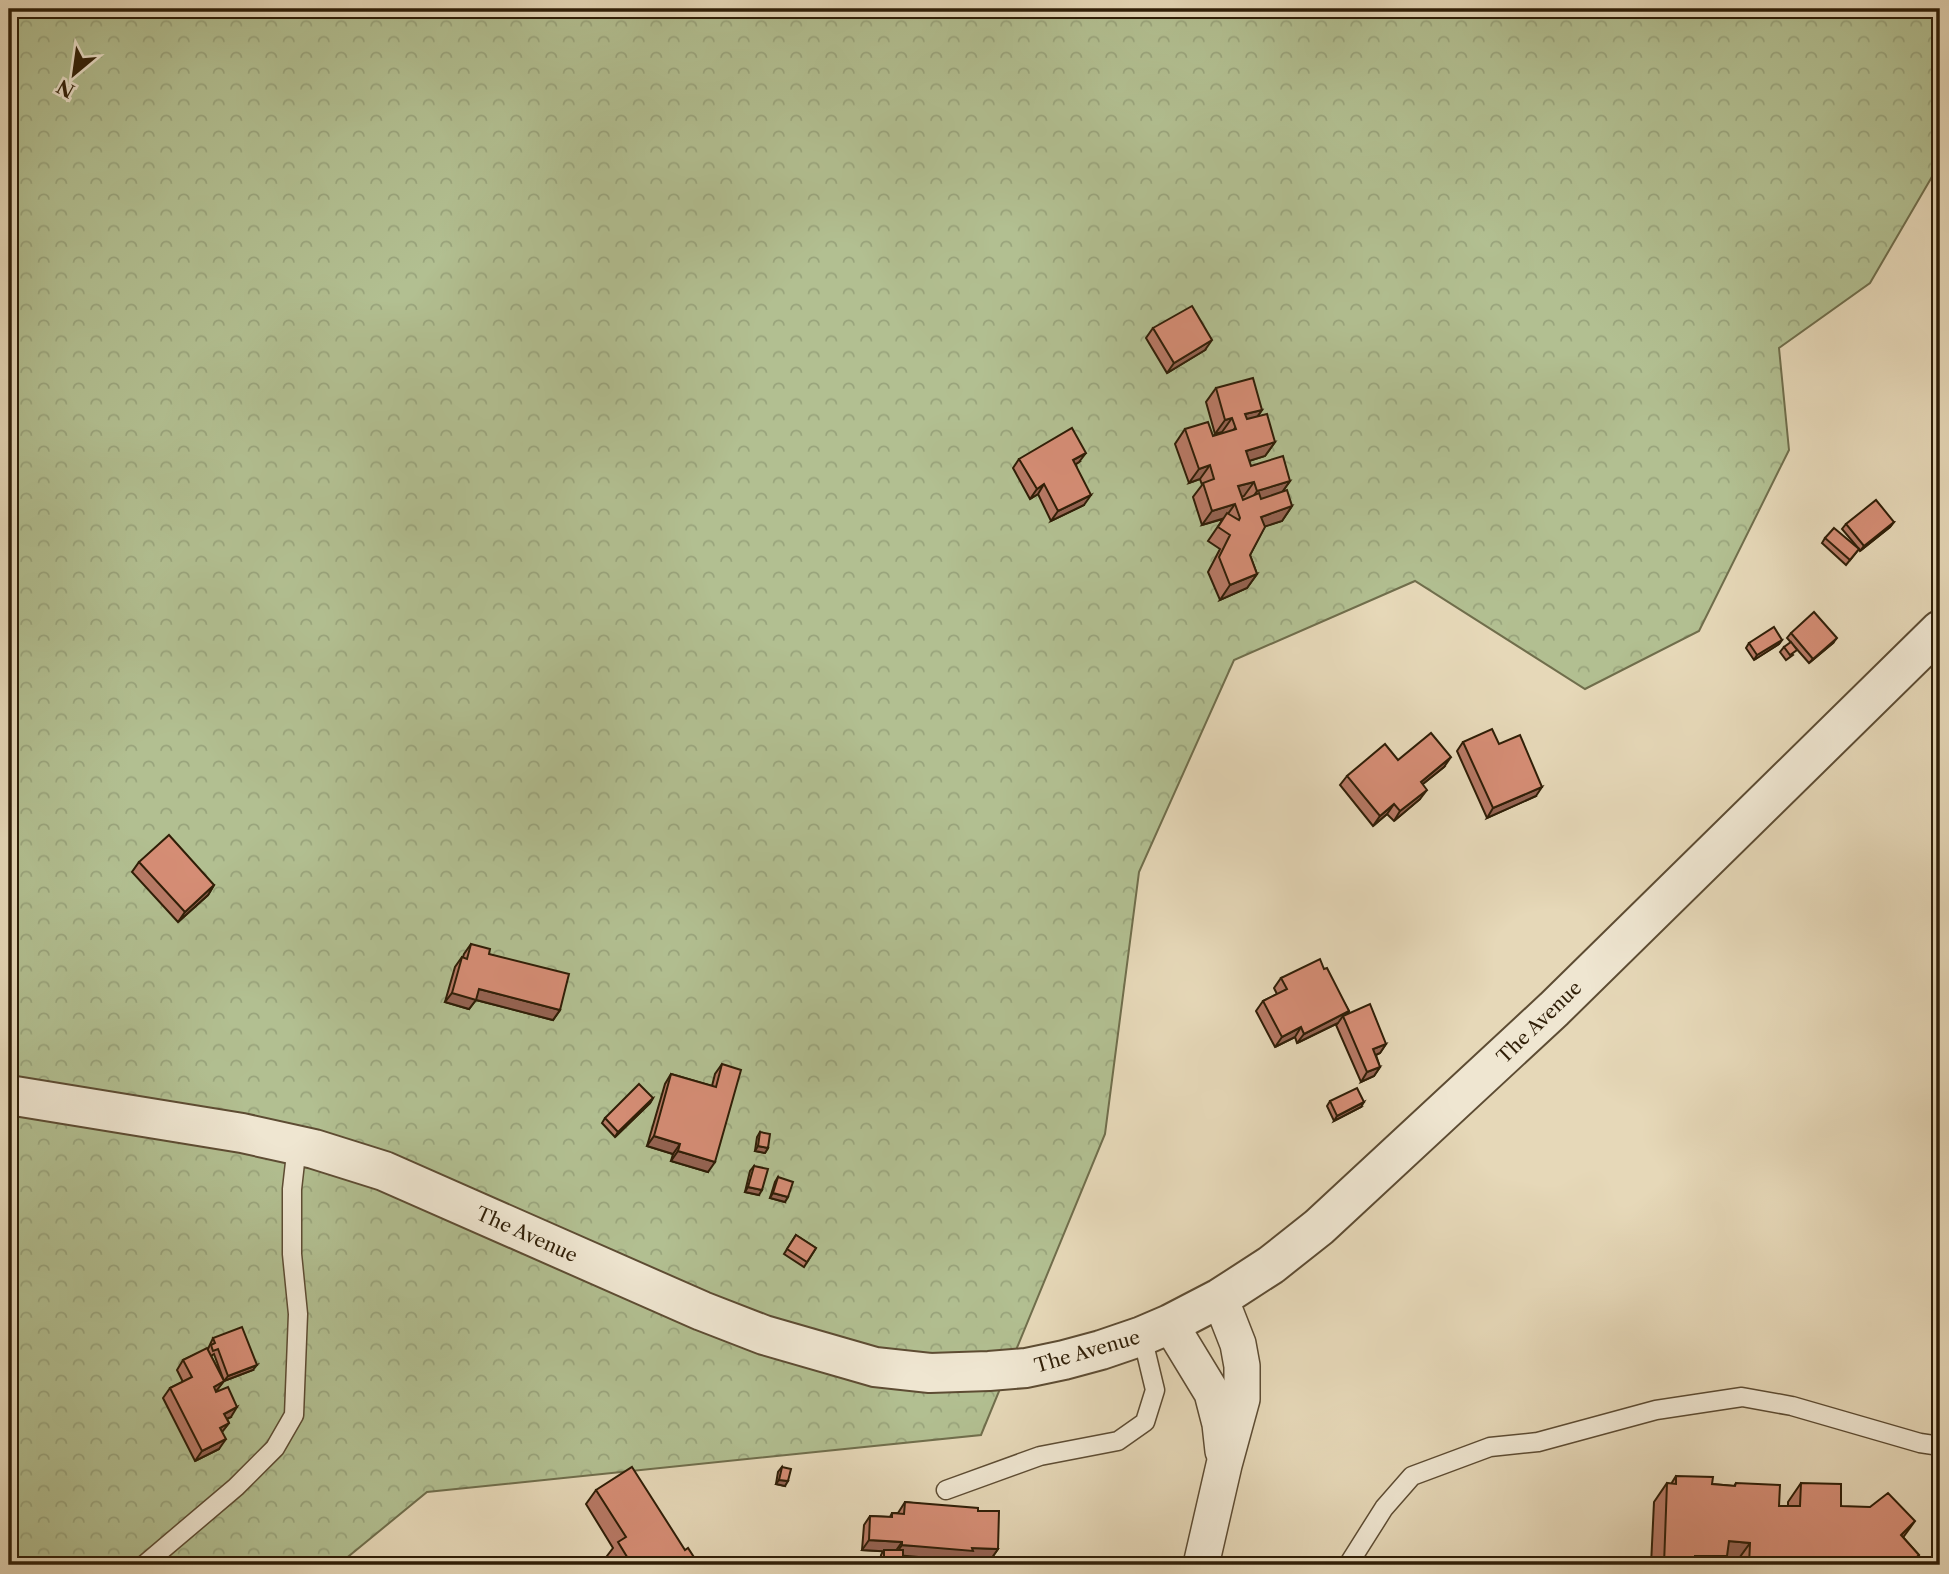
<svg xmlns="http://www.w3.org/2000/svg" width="1949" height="1574" font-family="'Libre Caslon Text',serif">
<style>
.forest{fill:url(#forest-crowns);stroke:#706e4c;stroke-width:2}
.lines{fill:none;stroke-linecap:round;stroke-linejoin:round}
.service-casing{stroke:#5d4c33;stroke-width:21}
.minor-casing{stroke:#5d4c33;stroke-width:38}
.tertiary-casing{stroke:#5d4c33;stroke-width:42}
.service{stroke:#efe6d1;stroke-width:18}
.minor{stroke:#efe6d1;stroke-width:35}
.tertiary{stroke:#efe6d1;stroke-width:38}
.wall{fill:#b77965;stroke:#2f1e07;stroke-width:2}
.shaded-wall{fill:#956352;stroke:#2f1e07;stroke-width:2}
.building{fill:#d58d75;stroke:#2f1e07;stroke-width:2}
.labels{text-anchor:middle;stroke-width:7;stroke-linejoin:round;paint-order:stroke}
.street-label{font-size:19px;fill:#2f1e07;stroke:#efe6d1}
</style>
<defs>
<pattern id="forest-crowns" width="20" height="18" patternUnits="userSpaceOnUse" patternTransform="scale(1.75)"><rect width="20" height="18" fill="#b2bf91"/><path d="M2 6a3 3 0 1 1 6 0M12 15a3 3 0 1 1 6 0" fill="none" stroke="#99a47c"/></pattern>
</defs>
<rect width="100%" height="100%" fill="#e6d8b8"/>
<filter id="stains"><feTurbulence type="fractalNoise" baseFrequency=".00286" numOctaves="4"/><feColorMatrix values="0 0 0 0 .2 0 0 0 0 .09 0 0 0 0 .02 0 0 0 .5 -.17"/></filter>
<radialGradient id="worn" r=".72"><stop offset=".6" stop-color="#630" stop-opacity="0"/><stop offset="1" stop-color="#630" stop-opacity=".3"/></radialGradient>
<polygon class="forest" points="9,9 1940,9 1940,163 1870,283 1779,348 1789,450 1699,631 1585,689 1415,581 1234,660 1139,872 1105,1134 981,1435 427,1492 338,1565 9,1565"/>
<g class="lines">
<defs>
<g id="service">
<polyline points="946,1490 1040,1456 1118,1441 1145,1422 1155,1390 1142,1336"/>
<polyline points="144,1565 236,1487 275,1448 294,1415 298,1314 292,1254 292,1189 297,1145"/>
<polyline points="1348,1565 1384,1508 1412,1476 1490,1447 1538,1442 1656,1410 1742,1397 1792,1406 1920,1443 1940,1446"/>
</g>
<g id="minor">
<polyline points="1170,1324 1212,1393 1220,1424 1223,1451"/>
<polyline points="1201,1565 1224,1465 1242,1399 1242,1366 1238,1344 1220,1298"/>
</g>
<polyline id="tertiary" points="9,1095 242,1133 314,1149 384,1171 702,1311 764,1335 875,1367 930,1373 989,1371 1026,1368 1064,1360 1101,1350 1142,1336 1170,1324 1220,1298 1271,1265 1319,1227 1554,1009 1940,630"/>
</defs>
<use href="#service" class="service-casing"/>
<use href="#minor" class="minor-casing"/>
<use href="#tertiary" class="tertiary-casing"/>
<use href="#service" class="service"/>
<use href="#minor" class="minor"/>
<use href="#tertiary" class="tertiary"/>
</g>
<g class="wall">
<polygon points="1153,328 1205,350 1167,373 1146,338"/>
<polygon points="1216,388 1262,410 1257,417 1275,442 1265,456 1249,461 1251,466 1290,481 1283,491 1292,506 1282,521 1265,526 1250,555 1257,574 1247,588 1220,600 1208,572 1220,549 1208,541 1223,519 1202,525 1193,497 1202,485 1200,479 1189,483 1175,444 1185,429 1213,436 1222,433 1215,434 1206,402"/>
<polygon points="1019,459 1079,462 1076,464 1084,505 1051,521 1038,494 1030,499 1013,468"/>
<polygon points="1894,522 1890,527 1860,551 1859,549 1846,565 1822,543 1825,538 1859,549 1842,529 1846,524"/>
<polygon points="1791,633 1833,643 1809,663 1787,638"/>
<polygon points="1782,640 1779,644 1754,660 1746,648 1749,643"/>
<polygon points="1784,647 1793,655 1786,660 1780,652"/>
<polygon points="1463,742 1499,744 1536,796 1487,818 1457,751"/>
<polygon points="1398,760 1444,767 1423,784 1420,799 1394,821 1387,814 1373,826 1340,785 1347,776"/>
<polygon points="139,862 214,885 208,895 178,922 132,872"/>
<polygon points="471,944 489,954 560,1010 553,1020 476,1000 469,1009 445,1002 455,967 462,957 463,957 464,954"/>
<polygon points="1324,969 1349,1011 1347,1014 1386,1044 1380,1053 1376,1055 1380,1067 1374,1076 1361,1082 1336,1025 1338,1023 1297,1043 1295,1037 1275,1047 1256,1011 1263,1001 1277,994 1274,988 1281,978"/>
<polygon points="722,1064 708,1172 671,1161 673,1154 647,1146 665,1084 671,1074 712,1086 715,1074"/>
<polygon points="653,1098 650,1103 615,1137 602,1123 605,1118"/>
<polygon points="1330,1101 1361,1107 1334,1121 1327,1106"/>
<polygon points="760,1132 768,1148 765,1153 755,1151 757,1137"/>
<polygon points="754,1166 759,1195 745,1192 750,1171"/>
<polygon points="778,1177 785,1202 770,1198 775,1182"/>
<polygon points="796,1235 816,1248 804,1267 784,1254"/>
<polygon points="213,1338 253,1370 224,1381 214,1354 211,1356 224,1381 216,1391 231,1417 227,1419 229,1423 222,1432 219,1449 195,1461 163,1398 170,1388 183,1382 177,1370 183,1360 208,1349"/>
<polygon points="782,1467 785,1486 776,1484 778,1472"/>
<polygon points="1676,1476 1712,1484 1734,1486 1736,1483 1779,1506 1788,1506 1788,1502 1801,1483 1841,1506 1903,1537 1919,1555 1912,1565 1737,1565 1737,1561 1724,1561 1721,1565 1651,1565 1654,1502 1667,1483 1671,1484"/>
<polygon points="596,1490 685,1550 699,1565 613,1565 607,1556 613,1548 586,1504"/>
<polygon points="905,1502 978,1511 998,1549 991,1559 968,1558 966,1561 903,1556 903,1565 880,1565 881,1555 883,1551 862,1550 864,1525 870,1516 890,1517 892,1513 898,1513"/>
</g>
<g class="shaded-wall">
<polygon points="1212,340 1205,350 1167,373 1174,363"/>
<polygon points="1262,410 1252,424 1235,428 1245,414"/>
<polygon points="1232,418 1222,432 1215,434 1225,420"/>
<polygon points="1275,442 1265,456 1236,465 1246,451"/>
<polygon points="1086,453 1079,462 1067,470 1073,460"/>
<polygon points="1210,465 1200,479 1189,483 1199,469"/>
<polygon points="1290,481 1280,495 1247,506 1257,491"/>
<polygon points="1254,482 1244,496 1228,501 1238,486"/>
<polygon points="1044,484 1038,494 1030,499 1037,489"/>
<polygon points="1091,495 1084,505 1051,521 1058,511"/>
<polygon points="1235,504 1225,518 1202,525 1212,511"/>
<polygon points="1292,506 1282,521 1251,531 1261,517"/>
<polygon points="1894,522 1890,527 1860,551 1864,546"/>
<polygon points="1257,574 1247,588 1220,600 1230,585"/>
<polygon points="1837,638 1833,643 1809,663 1813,659"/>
<polygon points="1782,640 1779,644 1754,660 1757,655"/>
<polygon points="1451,757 1444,767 1414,791 1421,782"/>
<polygon points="1542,787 1536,796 1487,818 1493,808"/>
<polygon points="1427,790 1420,799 1394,821 1400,811"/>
<polygon points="1394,804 1387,814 1373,826 1380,816"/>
<polygon points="214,885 208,895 178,922 185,912"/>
<polygon points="479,989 560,1010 553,1020 476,1000 469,1009 445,1002 452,993"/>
<polygon points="1349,1011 1344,1018 1343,1016 1338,1023 1297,1043 1304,1034"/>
<polygon points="1301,1027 1295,1037 1275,1047 1282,1037"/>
<polygon points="1386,1044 1380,1053 1367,1059 1373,1049"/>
<polygon points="1380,1067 1374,1076 1361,1082 1367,1072"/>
<polygon points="653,1098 650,1103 615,1137 618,1132"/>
<polygon points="1364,1102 1361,1107 1334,1121 1337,1116"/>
<polygon points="654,1136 680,1144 673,1154 647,1146"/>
<polygon points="758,1146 768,1148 765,1153 755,1151"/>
<polygon points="678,1151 715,1162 708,1172 671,1161"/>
<polygon points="748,1187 762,1190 759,1195 745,1192"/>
<polygon points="773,1193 788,1197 785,1202 770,1198"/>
<polygon points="257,1365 253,1370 224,1381 228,1376"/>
<polygon points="224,1381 217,1390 207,1396 214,1387"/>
<polygon points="237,1407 231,1417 217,1423 224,1414"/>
<polygon points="229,1423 222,1432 220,1428"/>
<polygon points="226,1439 219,1449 195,1461 202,1451"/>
<polygon points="779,1480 788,1481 785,1486 776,1484"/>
<polygon points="1915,1521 1902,1539 1901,1535"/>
<polygon points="869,1540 902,1542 895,1552 862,1550"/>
<polygon points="1729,1541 1750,1543 1737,1561 1724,1561 1721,1565 1689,1565 1695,1556"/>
<polygon points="902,1545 972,1548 998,1549 991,1559 968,1558 966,1561 895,1555"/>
</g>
<g class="building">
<polygon points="1192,306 1212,340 1174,363 1153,328"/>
<polygon points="1253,378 1262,410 1245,414 1247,419 1267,414 1275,442 1246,451 1251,466 1283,456 1290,481 1257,491 1254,482 1238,486 1243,500 1259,493 1261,499 1287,490 1292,506 1261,517 1265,527 1250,555 1257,574 1230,585 1219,557 1230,535 1218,527 1227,513 1239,520 1240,518 1235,504 1212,511 1203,483 1214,479 1210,465 1199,469 1185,429 1208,422 1213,436 1236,429 1232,418 1225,420 1216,388"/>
<polygon points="1072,428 1086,453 1073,460 1091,495 1058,511 1044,484 1037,489 1019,459"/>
<polygon points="1876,500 1894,522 1864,546 1846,524"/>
<polygon points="1834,528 1859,549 1850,560 1825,538"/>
<polygon points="1814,612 1837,638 1813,659 1791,633"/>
<polygon points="1774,627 1782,640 1757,655 1749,643"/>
<polygon points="1791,642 1797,650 1790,655 1784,647"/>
<polygon points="1492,729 1499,744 1520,735 1542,787 1493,808 1463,742"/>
<polygon points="1431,733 1451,757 1421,782 1427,790 1400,811 1394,804 1380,816 1347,776 1385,744 1398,760"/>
<polygon points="169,835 214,885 185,912 139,862"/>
<polygon points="471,944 490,949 489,954 569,974 560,1010 479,989 476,1000 452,993 462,957 467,959"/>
<polygon points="1320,959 1324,969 1327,968 1349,1011 1304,1034 1301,1027 1282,1037 1263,1001 1287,989 1281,978"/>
<polygon points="1370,1004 1386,1044 1373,1049 1380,1067 1367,1072 1343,1016"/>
<polygon points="722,1064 741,1070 715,1162 678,1151 680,1144 654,1136 671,1074 716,1087"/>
<polygon points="639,1084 653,1098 618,1132 605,1118"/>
<polygon points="1357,1088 1364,1102 1337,1116 1330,1101"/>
<polygon points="760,1132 770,1134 768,1148 758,1146"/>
<polygon points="754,1166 768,1169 762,1190 748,1187"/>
<polygon points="778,1177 793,1182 788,1197 773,1193"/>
<polygon points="796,1235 816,1248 807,1262 787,1249"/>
<polygon points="242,1327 257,1365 228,1376 218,1349 213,1351 211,1345 215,1343 213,1338"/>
<polygon points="207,1348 224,1381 214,1387 216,1392 228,1387 237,1407 224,1414 229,1423 220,1428 226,1439 202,1451 170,1388 192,1377 183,1360"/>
<polygon points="632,1467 685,1550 688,1548 699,1565 632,1565 618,1542 626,1537 596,1490"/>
<polygon points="782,1467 791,1469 788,1481 779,1480"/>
<polygon points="1676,1476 1713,1477 1712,1484 1735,1486 1736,1483 1780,1485 1779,1506 1800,1506 1801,1483 1841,1484 1841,1506 1870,1507 1888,1493 1915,1521 1901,1535 1919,1555 1908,1565 1749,1565 1750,1543 1729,1541 1727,1556 1695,1556 1695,1565 1664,1565 1667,1483 1676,1484"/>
<polygon points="905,1502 978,1508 978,1511 999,1511 998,1549 972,1548 973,1551 902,1545 902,1542 869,1540 870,1516 892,1517 892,1513 904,1514"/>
<rect x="884" y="1550" width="19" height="15"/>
</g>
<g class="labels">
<g class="street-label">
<text transform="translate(1539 1022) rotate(-44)" y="7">The Avenue</text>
<text transform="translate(527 1234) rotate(24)" y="7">The Avenue</text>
<text transform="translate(1087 1351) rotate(-16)" y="7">The Avenue</text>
</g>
</g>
<rect width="1949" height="1574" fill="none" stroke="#e6d8b8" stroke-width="35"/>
<rect x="10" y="10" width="1928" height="1553" fill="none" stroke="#2f1e07" stroke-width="3.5"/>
<rect x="18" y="18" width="1914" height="1539" fill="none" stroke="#2f1e07" stroke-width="2"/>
<g transform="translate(74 74) rotate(209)" stroke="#efe6d1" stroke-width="5" paint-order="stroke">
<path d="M0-5L12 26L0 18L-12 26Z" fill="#2f1e07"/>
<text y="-10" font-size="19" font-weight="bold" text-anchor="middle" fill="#2f1e07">N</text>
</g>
<rect width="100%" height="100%" filter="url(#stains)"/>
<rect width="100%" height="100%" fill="url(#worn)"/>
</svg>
